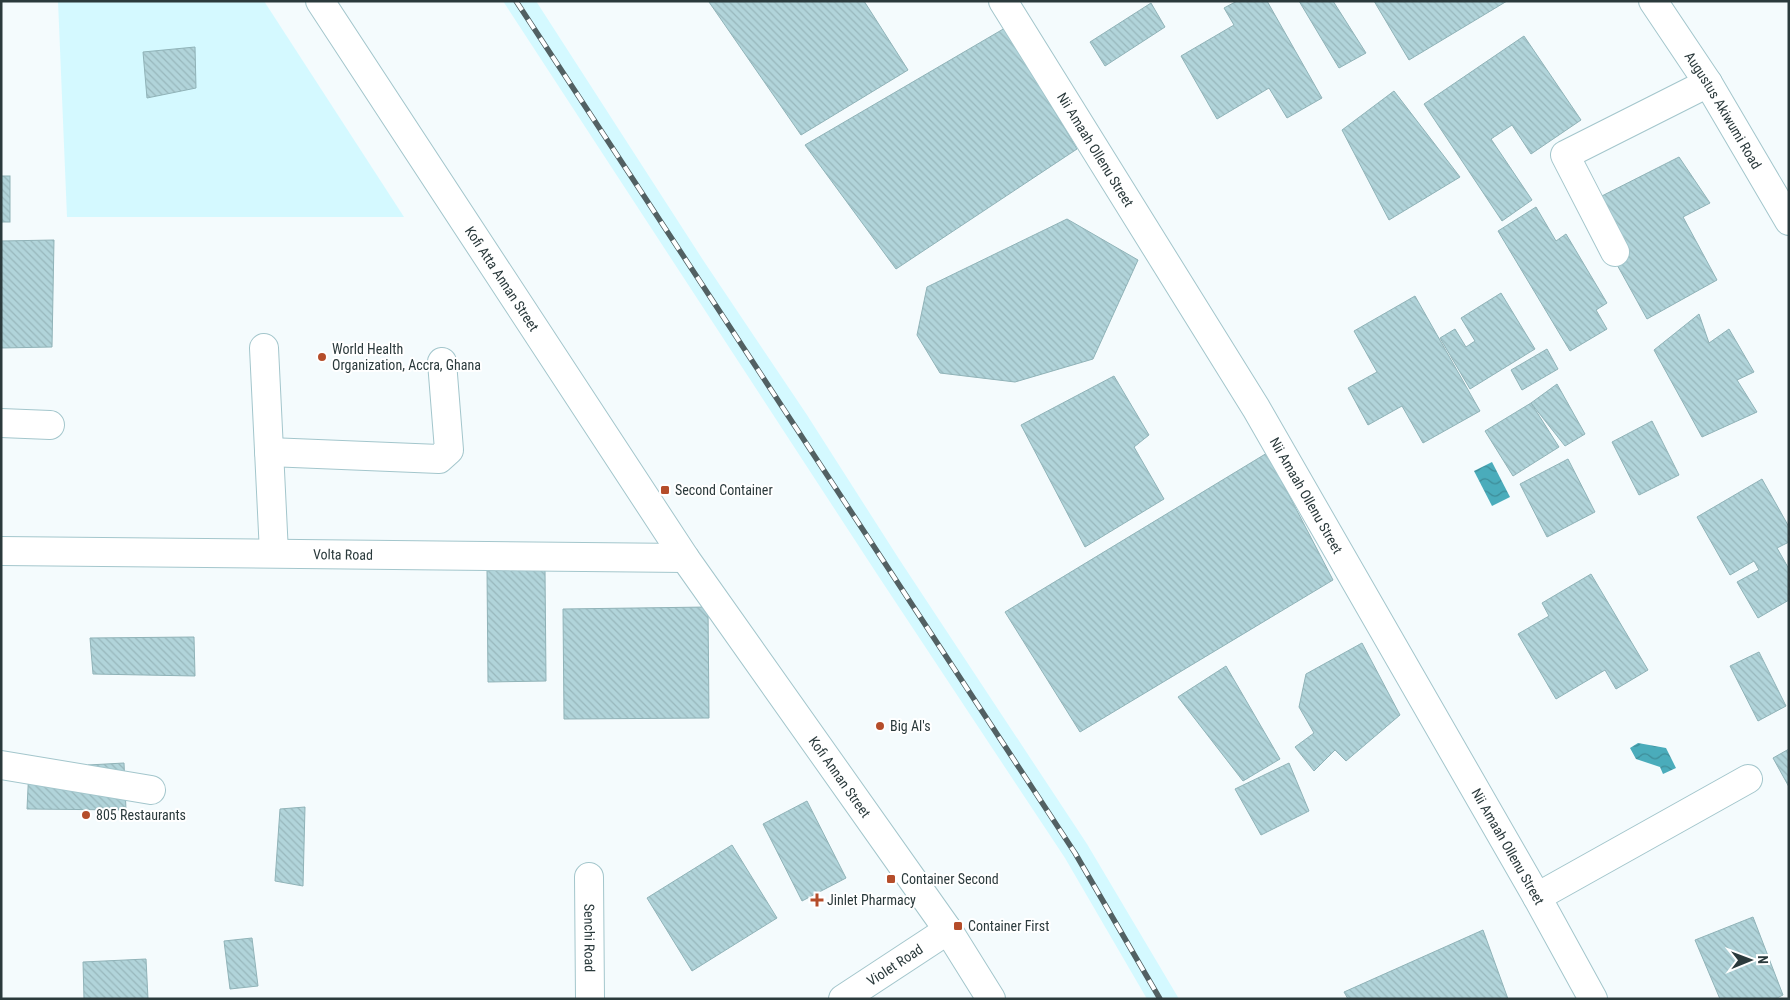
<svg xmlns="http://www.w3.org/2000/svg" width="1790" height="1000" font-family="'Roboto Condensed',sans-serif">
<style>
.built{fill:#d4f9ff}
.water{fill:url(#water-waves)}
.building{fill:url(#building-back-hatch);stroke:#90b3b8}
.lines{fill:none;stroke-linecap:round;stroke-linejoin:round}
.minor-casing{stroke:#a3c6cc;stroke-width:30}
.minor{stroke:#fff;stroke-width:28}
.rail-casing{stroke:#526062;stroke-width:5.5}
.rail{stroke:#fff;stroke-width:4;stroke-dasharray:11;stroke-linecap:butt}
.poi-dot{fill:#b54d2a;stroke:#fff;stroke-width:2}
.labels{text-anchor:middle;stroke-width:4;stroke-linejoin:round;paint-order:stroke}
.street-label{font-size:14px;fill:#2b3a3c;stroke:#fff}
.poi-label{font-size:14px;fill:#2b3a3c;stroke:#fff;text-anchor:start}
</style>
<defs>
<pattern id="water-waves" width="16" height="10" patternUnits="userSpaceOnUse" patternTransform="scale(1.25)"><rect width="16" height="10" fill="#4aacbb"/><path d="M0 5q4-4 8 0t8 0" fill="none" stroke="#3e8d99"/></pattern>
<pattern id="building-back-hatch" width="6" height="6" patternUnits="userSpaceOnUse" patternTransform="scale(1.25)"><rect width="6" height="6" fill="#b1d4da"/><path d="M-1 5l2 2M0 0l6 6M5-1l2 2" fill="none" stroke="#98b7bc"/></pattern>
</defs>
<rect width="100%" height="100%" fill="#f4fbfd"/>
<g class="built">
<polygon points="58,1 264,1 404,217 67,217"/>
<polygon points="503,1 536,1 703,260 807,415 899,559 1087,844 1179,999 1147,999 1065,858 877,574"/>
</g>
<g class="water">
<polygon points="1492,462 1510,497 1492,506 1474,471"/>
<polygon points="1638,743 1666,748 1676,768 1663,774 1660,767 1636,759 1630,748"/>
</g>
<g class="building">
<polygon points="864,1 908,70 801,135 709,2"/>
<polygon points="1237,1 1267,1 1322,98 1287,118 1269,88 1217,119 1181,56 1234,25 1224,8"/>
<polygon points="1299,1 1333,1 1366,53 1339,68"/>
<polygon points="1374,1 1507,1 1409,60"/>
<polygon points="1151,3 1165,27 1105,66 1090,42"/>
<polygon points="1005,28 1077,149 896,269 805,145"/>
<polygon points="1524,36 1581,120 1531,154 1512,125 1491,139 1532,200 1502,221 1424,104"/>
<polygon points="195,47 196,88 147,98 143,52"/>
<polygon points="1394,91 1460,177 1389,220 1342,130"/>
<polygon points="1679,157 1710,203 1683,217 1717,280 1647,319 1584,205"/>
<rect x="1" y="176" width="9" height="46"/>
<polygon points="1536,207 1556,241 1566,234 1607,303 1596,310 1607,329 1570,351 1498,231"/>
<polygon points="1067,219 1138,260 1093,359 1015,382 940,373 917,335 927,287"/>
<polygon points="54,240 52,347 1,348 1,241"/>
<polygon points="1501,293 1535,349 1470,389 1440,338 1455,329 1466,347 1475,341 1461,318"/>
<polygon points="1415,296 1480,411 1423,443 1402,406 1368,425 1348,388 1377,372 1354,331"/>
<polygon points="1699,314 1709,343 1729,329 1754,372 1737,380 1757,412 1702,437 1654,350"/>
<polygon points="1547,349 1558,369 1522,390 1511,370"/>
<polygon points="1114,376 1149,435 1134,447 1164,499 1085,547 1021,425"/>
<polygon points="1557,384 1585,434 1565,446 1531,403"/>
<polygon points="1531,403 1559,447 1513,476 1485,431"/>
<polygon points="1652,421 1679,475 1639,495 1612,442"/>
<polygon points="1267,453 1333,580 1080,732 1005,612"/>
<polygon points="1568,459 1595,512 1547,537 1520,484"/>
<polygon points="1762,479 1789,527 1789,542 1777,548 1789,569 1789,600 1758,618 1737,582 1759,570 1754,561 1730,575 1697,517"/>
<polygon points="545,569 546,681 488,682 487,570"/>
<polygon points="1591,574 1648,670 1616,689 1605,670 1556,699 1518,634 1549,616 1542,603"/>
<polygon points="708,607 709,718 564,719 563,609"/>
<polygon points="194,637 195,676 93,674 90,638"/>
<polygon points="1362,643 1400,715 1346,761 1335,750 1314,771 1295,747 1314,733 1299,707 1306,674"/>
<polygon points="1759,652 1786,706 1758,721 1730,666"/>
<polygon points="1226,666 1280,759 1243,781 1178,697"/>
<polygon points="1789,749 1789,787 1773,758"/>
<polygon points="124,763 126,810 27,809 29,767 89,775 88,765"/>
<polygon points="1289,763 1309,811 1261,835 1235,789"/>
<polygon points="807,801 846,878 802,901 763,824"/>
<polygon points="305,807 303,886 275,881 280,809"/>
<polygon points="732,845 777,918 692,971 647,898"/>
<polygon points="1753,917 1783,995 1775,999 1720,999 1695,940"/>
<polygon points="1483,930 1508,999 1348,999 1344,992"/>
<polygon points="252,938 258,986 230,989 224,941"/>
<polygon points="146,959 148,999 84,999 83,962"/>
</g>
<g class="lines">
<defs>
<g id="minor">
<path id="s1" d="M320,1L685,558L948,930L991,999"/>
<path id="s2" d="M1003,1L1256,408L1537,897L1593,999"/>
<path id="s3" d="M1653,1L1708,83L1789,221"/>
<polyline points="1615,252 1565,155 1708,83"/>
<polyline points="264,348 274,553"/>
<polyline points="1,423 50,425"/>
<polyline points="269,452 439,459 449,450 442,362"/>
<path id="s4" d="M1,551L685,558"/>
<polyline points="1,765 151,790"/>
<path id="s5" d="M589,877L590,999"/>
<polyline points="1537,897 1748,779"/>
<path id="s6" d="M843,999L948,930"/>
</g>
</defs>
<use href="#minor" class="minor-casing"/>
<use href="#minor" class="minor"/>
<defs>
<polyline id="rail" points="516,1 1075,853 1160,999"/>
</defs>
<use href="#rail" class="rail-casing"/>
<use href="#rail" class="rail"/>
</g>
<g class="poi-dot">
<circle cx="322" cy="357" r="5"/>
<rect x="660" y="485" width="10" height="10" rx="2.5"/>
<circle cx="880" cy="726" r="5"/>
<circle cx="86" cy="815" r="5"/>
<rect x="886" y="874" width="10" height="10" rx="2.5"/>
<path d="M814.5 892.5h5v5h5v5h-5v5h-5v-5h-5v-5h5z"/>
<rect x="953" y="921" width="10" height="10" rx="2.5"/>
</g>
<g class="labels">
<g class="street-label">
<text dy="5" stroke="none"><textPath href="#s3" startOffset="130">Augustus Akiwumi Road</textPath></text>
<text dy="5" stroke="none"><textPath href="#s2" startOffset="175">Nii Amaah Ollenu Street</textPath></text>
<text dy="5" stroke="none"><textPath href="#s1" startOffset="332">Kofi Atta Annan Street</textPath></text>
<text dy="5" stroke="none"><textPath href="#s2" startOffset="580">Nii Amaah Ollenu Street</textPath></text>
<text dy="5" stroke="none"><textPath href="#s4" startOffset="342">Volta Road</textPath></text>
<text dy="5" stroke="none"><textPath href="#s1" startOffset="934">Kofi Annan Street</textPath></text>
<text dy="5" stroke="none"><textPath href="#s2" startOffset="985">Nii Amaah Ollenu Street</textPath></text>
<text dy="5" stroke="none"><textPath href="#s5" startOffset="61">Senchi Road</textPath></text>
<text dy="5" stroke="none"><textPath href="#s6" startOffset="62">Violet Road</textPath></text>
</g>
<g class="poi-label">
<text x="332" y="354">World Health<tspan x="332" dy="16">Organization, Accra, Ghana</tspan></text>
<text x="675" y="495">Second Container</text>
<text x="890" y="731">Big Al's</text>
<text x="96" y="820">805 Restaurants</text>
<text x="901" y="884">Container Second</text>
<text x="827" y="905">Jinlet Pharmacy</text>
<text x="968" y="931">Container First</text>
</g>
</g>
<rect width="1790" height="1000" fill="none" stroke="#2b3a3c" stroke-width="5"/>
<g transform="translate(1750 960) rotate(89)" stroke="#ffffff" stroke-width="4" paint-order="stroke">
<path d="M0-4L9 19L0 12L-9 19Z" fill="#2b3a3c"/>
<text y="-8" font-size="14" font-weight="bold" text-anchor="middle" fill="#2b3a3c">N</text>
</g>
</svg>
